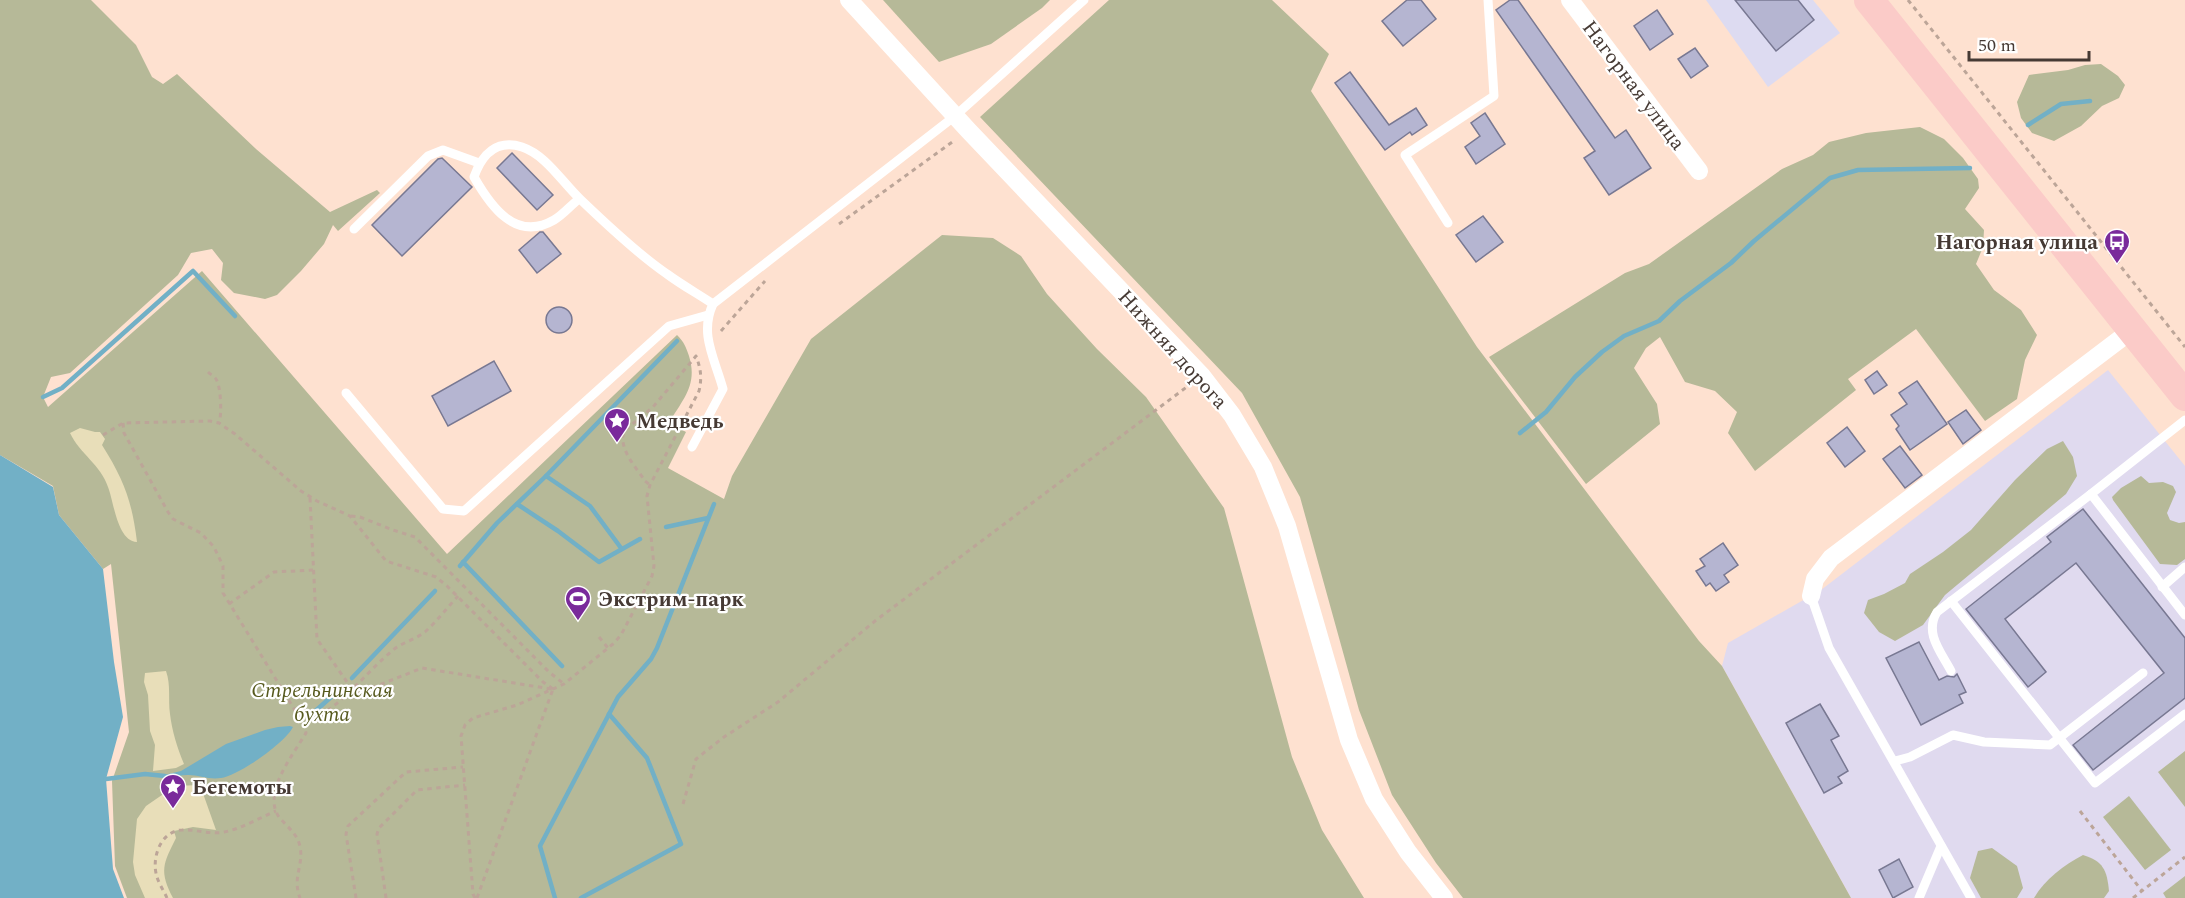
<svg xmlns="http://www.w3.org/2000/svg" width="2185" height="898" font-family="Spectral,serif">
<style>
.commercial{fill:#dddbf1}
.medical{fill:#e0daef}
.green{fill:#b6b998}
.sand{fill:#e8deb9}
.water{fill:#72b0c6}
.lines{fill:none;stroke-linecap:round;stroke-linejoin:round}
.stream{stroke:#72b0c6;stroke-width:4.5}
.building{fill:#b5b5d1;stroke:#787892;stroke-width:1.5}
.path{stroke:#bca598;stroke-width:3;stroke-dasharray:4.5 4.5;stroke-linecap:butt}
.lane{stroke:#fff;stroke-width:9}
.street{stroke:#fff;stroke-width:18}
.primary{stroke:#fbcbc8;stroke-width:30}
.labels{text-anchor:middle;stroke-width:4.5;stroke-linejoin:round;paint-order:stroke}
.street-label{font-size:21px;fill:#463a34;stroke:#fff}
.poi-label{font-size:21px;font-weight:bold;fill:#463a34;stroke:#fff;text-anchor:start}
.park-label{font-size:21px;font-style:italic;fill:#575a1e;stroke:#fff}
</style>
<rect width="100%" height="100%" fill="#fee1d0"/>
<polygon class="commercial" points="1706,0 1813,0 1840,33 1768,87"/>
<polygon class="medical" points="2108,370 2185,466 2185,898 1851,898 1722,666 1728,643 1821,590"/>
<g class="green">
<path d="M0,0H91L136,45L152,77L163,84L177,74L256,149L330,212L377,190L380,193L338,231L333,225L324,244L301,271L277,295L265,299L234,293L221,280L223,263L212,249L191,253L178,275L70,373L51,377L43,397L48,407L202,271L447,554L677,335C684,342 686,347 689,356C698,385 683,399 669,423L686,432L668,468L724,499L732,476L811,339L942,235L993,238L1021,256L1047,294L1097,349L1146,397L1224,508L1292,757L1322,830L1364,898H127L115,866L112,781L129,732L111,564L103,569L59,515L53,486L0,455Z"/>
<polygon points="883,0 1050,0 1042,8 991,44 939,62"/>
<polygon points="1109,0 1272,0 1329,54 1311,91 1477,347 1699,641 1722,666 1851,898 1463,898 1436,863 1392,795 1359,710 1300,497 1242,393 980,117"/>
<polygon points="2101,64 2118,76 2125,85 2119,98 2102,106 2081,126 2054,141 2032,133 2021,118 2017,102 2029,75 2068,70 2085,65"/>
<polygon points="1920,127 1944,139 1963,158 1978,179 1979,188 1965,209 1984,230 1983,247 1976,264 1994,290 2021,310 2037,335 2025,360 2017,399 1985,421 1916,329 1848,379 1856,390 1755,471 1728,433 1737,412 1715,391 1685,382 1660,337 1646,348 1634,368 1657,404 1660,424 1586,484 1489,357 1625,273 1649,264 1782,169 1813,155 1829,142 1866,133"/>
<polygon points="2063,441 2073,457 2077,476 2066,494 1945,595 1923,625 1895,641 1879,632 1864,613 1868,600 1884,594 1905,583 1910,574 1943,552 1971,530 2015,480 2047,449"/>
<polygon points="2141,476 2149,483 2163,482 2173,486 2176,492 2167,513 2170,520 2179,523 2185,522 2185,559 2177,565 2160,564 2113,500 2112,497 2121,488"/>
<polygon points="2185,751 2185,807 2158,772"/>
<polygon points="2129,796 2171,850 2145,870 2103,817"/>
<polygon points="1992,848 2017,866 2023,888 2017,898 1981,898 1970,878 1978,851"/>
<path d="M2083,855C2103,861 2107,870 2109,891L2104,898H2034C2045,879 2064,865 2083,855Z"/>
<polygon points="2185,876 2185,898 2166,898 2163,893"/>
</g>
<g class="sand">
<path d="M80,428L95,432H100L105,439L102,445C124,480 132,501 137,542C117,541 114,502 108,487C101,465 80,454 70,433Z"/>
<path d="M166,671C171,685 168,699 170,714C172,731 177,747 184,764L176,768L153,771L155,745L150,731L148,695L144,682L145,673Z"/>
<path d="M200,785L216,830L193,827L174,831L176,838C163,864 159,871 173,898H145L135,875L133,862L137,819L146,806L175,786Z"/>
</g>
<g class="water">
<polygon points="0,455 53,487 59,515 103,569 114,662 123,717 106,779 113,869 124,898 0,898"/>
<path d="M290,726L293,727C285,743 238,776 221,778C209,780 199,775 188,775C178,775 171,779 160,776L181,771L226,744L265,730L278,727Z"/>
</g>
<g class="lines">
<g class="stream">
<polyline points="2028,125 2061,104 2090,101"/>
<polyline points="43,397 62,388 193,271 235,316"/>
<polyline points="1520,433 1546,412 1575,377 1602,352 1624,336 1659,321 1680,301 1731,263 1754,241 1830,178 1858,170 1970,168"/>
<polyline points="546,476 590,506 621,548"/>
<polyline points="517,504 558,531 599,562 640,539"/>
<polyline points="666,527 708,518"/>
<polyline points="463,562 562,666"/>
<polyline points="460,566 497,523 546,476 677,341"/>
<polyline points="352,678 435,591"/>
<polyline points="312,714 340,689"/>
<polyline points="106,779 145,774 165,776"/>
<polyline points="555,898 540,846 618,697 651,659 657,648 714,504"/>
<polyline points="581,898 681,844 647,758 609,714"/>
</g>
</g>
<g class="building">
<polygon points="1407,0 1421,0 1436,19 1403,46 1382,21"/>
<polygon points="1510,0 1518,0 1615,138 1626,130 1651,168 1609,195 1584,158 1595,151 1496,10"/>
<polygon points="1735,0 1798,0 1814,20 1776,51"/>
<polygon points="1657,10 1673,34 1650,50 1634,26"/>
<polygon points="1695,48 1708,66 1691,78 1678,59"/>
<polygon points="1350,72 1389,125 1416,108 1427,125 1412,135 1410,132 1385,150 1335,83"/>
<polygon points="1485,113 1505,144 1476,164 1465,147 1480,136 1471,123"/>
<polygon points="512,153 553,195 537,210 497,168"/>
<polygon points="442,158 472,187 402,256 372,225 438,159"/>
<polygon points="1483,216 1503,242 1476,262 1456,235"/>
<polygon points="540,232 543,232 561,254 537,273 519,250"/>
<circle cx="559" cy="320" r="13"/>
<polygon points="494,361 511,391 448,426 432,396"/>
<polygon points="1877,371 1887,385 1874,394 1865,380"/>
<polygon points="1917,381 1947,424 1910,450 1896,429 1899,426 1891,415 1907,404 1899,393"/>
<polygon points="1966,410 1981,430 1963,444 1948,422"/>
<polygon points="1847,427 1865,451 1845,467 1827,443"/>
<polygon points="1900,446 1922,475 1905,488 1883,459"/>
<polygon points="2083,509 2185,638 2185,698 2093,770 2073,745 2164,673 2076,563 2005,619 2046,672 2028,687 1966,609 2051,542 2047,537"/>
<polygon points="1723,543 1738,565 1724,575 1729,582 1716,591 1710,583 1706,586 1696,571 1705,566 1700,559"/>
<polygon points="1919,642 1939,680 1947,676 1954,677 1957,674 1966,692 1959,695 1963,703 1921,725 1886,658"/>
<polygon points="1820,704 1839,736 1831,740 1848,771 1838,777 1842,783 1824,793 1786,723"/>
<polygon points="1899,859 1913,887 1893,898 1879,870"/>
</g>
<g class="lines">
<g class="path">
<polyline points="1908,0 2185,347"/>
<polyline points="839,224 955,140"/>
<polyline points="721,331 765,281"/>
<path d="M208,372C211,375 214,376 216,379C221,386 222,415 219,423"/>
<path d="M123,423L124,433L168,512L173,519L201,533L214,547L223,566V593L304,725L306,733C293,755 262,793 279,817C287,827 298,834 300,847C304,865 292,877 300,898"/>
<polyline points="103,435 123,423 210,421 219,423 235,434 301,491 317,501 350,516 386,561 436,577 447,586 543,682 553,689"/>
<polyline points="310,498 317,639 354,692 359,693 422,668 551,689"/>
<polyline points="351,516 360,517 393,530 415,537 549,672 564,684"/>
<polyline points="229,604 274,572 313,570"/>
<polyline points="599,637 608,648"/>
<path d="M304,724C341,708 363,675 393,650C403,642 417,639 426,631C437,621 447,608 458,596"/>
<polyline points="683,804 696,759 724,737 778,702 875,621 1188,386"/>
<polyline points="2080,811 2142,891"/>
<path d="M167,898C164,891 159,884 157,877C151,859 160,831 182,830C196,829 210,835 224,832C241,829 259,818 276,811"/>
<polyline points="356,898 346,834 348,826 406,772 463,767"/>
<polyline points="386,898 377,834 379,828 417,790 465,785"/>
<path d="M475,898L473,894L461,736L465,725L473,718L517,705L564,684L613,644L621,635L652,576L654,566L647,496L650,485L699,391C702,378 701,369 696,356L653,407L624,431C618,449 636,467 645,481L650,485"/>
<polyline points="477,898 553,689"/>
<polyline points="2133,898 2185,857"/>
</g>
<g class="lane">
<path d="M579,199C571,205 563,215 554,220C516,242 491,207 474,177C482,154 497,139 522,147C546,155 562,182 580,199C605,223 639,255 667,274C682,285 698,294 713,304"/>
<polyline points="1448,223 1405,155 1494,96 1488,0"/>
<polyline points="354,229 428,156 443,150 479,163"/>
<polyline points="346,393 443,509 464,511 669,326 708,315"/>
<path d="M692,447L723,389C715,359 699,334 713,304L955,116L1084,0"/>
<polyline points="2091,494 2185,420"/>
<polyline points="2162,587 2185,567"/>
<polyline points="1811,596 1829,648 1971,898"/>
<polyline points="1951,601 2095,783 2185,714"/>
<path d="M1951,671C1941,652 1924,633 1937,612L2091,494L2185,615"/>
<polyline points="1895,761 1910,757 1953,735 1984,742 2050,745 2143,673"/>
<polyline points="1919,898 1941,846"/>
</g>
<g class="street">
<polyline points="849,0 968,130 1202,376 1232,415 1263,467 1287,526 1349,740 1374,799 1408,852 1444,898"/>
<polyline points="1570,0 1699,171"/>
<polyline points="1811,596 1815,579 1831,558 2132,330"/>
</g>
<polyline class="primary" points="1869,0 2185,396"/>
</g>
<defs>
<symbol id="bus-pin" viewBox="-11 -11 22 30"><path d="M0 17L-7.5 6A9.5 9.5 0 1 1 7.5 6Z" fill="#7a2a9b" stroke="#fff"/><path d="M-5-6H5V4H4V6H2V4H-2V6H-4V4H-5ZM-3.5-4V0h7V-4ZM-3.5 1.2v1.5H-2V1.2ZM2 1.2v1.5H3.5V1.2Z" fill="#fff"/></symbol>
<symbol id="sight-pin" viewBox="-11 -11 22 30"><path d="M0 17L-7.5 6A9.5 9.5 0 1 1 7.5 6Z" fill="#7a2a9b" stroke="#fff"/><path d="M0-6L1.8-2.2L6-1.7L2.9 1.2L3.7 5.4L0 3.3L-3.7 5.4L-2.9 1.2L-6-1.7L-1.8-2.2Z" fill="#fff"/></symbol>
<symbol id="stadium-pin" viewBox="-11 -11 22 30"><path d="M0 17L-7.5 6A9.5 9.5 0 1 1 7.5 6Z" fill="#7a2a9b" stroke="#fff"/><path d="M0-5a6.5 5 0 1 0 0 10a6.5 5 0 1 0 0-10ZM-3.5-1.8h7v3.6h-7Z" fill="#fff"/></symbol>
</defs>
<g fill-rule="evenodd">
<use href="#bus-pin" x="2102" y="227" width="30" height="40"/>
<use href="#sight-pin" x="602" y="406" width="30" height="40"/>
<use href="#stadium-pin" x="563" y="584" width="30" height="40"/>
<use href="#sight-pin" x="158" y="772" width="30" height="40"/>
</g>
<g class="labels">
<g class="street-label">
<text transform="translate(1634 85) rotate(53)" y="7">Нагорная улица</text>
<text transform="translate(1173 349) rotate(48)" y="7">Нижняя дорога</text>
</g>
<g class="poi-label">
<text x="2098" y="249" text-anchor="end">Нагорная улица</text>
<text x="636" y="428">Медведь</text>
<text x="598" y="606">Экстрим-парк</text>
<text x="192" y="794">Бегемоты</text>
</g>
<g class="park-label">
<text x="322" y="697">Стрельнинская<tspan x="322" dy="24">бухта</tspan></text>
</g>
</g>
<path d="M1969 51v9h120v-9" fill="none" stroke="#463a34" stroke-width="3"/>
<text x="1978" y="51" font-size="18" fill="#463a34" stroke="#ffffff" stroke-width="4.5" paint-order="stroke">50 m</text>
</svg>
